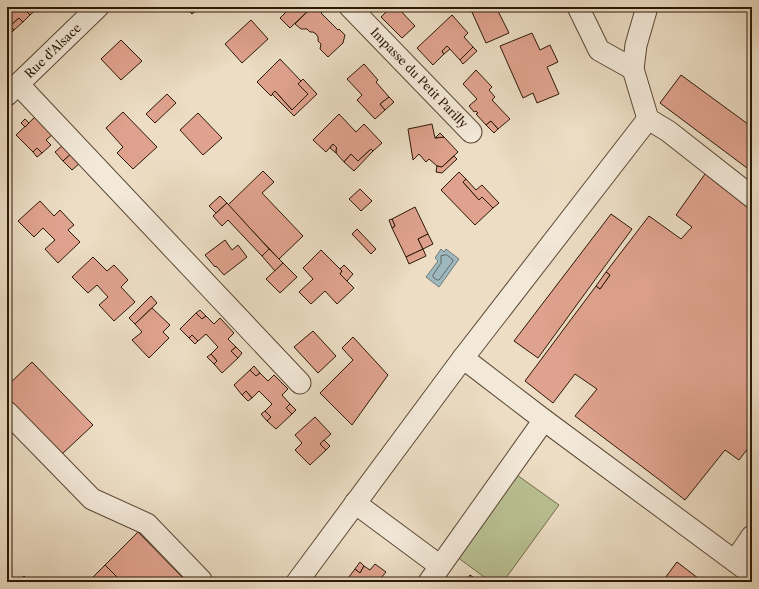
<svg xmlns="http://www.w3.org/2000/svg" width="759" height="589" font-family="'Libre Caslon Text',serif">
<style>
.green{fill:#b9c093;stroke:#726c4c}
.water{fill:#9db9bf;stroke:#707975}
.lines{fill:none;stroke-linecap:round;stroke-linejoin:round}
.shore{stroke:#646862;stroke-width:1}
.building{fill:#dfa28e;stroke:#2c1806}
.minor-casing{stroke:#5c4936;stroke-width:23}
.minor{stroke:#f3e9d9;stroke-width:21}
.labels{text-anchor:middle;stroke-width:4;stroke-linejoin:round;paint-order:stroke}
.street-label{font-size:12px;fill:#2c1806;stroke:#f3e9d9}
</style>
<rect width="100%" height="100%" fill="#ecddc4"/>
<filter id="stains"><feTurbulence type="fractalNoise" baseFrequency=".005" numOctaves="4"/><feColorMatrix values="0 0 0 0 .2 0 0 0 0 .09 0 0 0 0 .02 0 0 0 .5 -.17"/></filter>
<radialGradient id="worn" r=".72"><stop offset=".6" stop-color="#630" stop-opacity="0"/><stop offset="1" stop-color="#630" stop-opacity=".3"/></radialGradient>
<polygon class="green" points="517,475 559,505 503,582 491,582 457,557"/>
<polygon class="water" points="441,249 444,252 446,249 459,259 439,287 426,277 438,261 435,258"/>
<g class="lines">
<polygon class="shore" points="447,255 452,259 453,261 439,280 437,280 433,277 433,275 441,263 441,256"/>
</g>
<g class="building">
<polygon points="7,7 30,7 26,11 30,15 23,22 19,18 10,26 14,30 7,37"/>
<polygon points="30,7 39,7 30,15 26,11"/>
<polygon points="185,7 200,7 192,14"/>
<polygon points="282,7 312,7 290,28 280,18 286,12"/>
<polygon points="312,7 319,7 323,11 321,13 338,30 339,29 345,35 343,43 328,57 320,49 321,44 318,41 318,37 316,34 313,32 310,32 307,29 301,29 295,24"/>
<polygon points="391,7 397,7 415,26 402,38 381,17"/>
<polygon points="477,7 496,7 509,33 486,43 471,10"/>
<polygon points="555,7 567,7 557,12"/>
<polygon points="606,7 616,7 612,12"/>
<polygon points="452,15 468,33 464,37 473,47 460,60 447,46 442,51 444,54 433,65 417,48"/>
<polygon points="19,18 23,22 14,30 10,26"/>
<polygon points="251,20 268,39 242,63 225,44"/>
<polygon points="532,33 540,50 550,45 558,62 547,67 559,94 537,103 533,93 523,98 500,46"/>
<polygon points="121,40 142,61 121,80 101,59"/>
<polygon points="447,46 450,49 444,54 442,51"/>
<polygon points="473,47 477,51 463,64 460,60"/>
<polygon points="280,59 301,81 298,84 308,94 292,110 275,91 271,96 257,82"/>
<polygon points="364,64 378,80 376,82 389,97 380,104 385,110 375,119 357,100 362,95 347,79"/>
<polygon points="476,70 492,87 489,90 495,97 492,100 510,119 498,129 491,121 486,125 476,114 478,113 476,111 474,112 469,106 477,99 463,84"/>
<polygon points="681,75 752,127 752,161 747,168 660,103"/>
<polygon points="303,79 317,94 294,116 272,94 275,91 292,110 308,94 298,84"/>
<polygon points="167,94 176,103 155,123 146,114"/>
<polygon points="389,97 394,102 385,110 380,104"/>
<polygon points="123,112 157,147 133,169 117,153 123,147 106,128"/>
<polygon points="198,113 222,138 203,155 180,130"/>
<polygon points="339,114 356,132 364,124 382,143 373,151 371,149 358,161 351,154 344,162 336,153 336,149 337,148 333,144 326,152 313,140"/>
<polygon points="36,116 53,134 46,140 51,145 42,153 37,148 33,152 16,135"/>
<polygon points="25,119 29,123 25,127 21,123"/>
<polygon points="491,121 498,129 494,133 486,125"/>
<polygon points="432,124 435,138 444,137 458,152 442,167 437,166 429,159 426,162 419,154 413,160 408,129"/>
<polygon points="440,133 444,137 435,138"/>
<polygon points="64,144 72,153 63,161 55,152"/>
<polygon points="333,144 337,148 336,149 336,153 330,148"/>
<polygon points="37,148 42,153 37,157 33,152"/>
<polygon points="371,149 373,151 354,171 344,162 351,154 358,161"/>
<polygon points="72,153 81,162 72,170 63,161"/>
<polygon points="454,156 457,159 442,173 436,172 437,166 442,167"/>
<polygon points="7,170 12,176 7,181"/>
<polygon points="263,171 274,182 262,193 303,236 279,259 228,205"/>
<polygon points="459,172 466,179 463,182 479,200 482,197 493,208 475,225 441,190"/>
<polygon points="705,174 752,211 752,443 739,460 725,450 685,500 661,481 575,416 597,389 575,374 553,403 525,381 596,286 600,289 610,275 606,272 649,216 681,239 692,227 676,215"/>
<polygon points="466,179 476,190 482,185 499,203 493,208 482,197 479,200 463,182"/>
<polygon points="360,189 372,201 361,211 349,199"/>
<polygon points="220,196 227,203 216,213 209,206"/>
<polygon points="40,201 54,216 60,210 74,225 68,230 80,242 58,263 45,249 55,240 43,228 34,237 18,221"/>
<polygon points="227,203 269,249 262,256 228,220 222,226 213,216"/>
<polygon points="415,207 428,234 418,239 423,249 406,257 392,228 395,226 392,219"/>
<polygon points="611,214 632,229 538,358 514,341"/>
<polygon points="392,219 395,226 392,228 389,220"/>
<polygon points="357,229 376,249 371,254 352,234"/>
<polygon points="428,234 433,244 423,249 418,239"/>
<polygon points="225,240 232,250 238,245 247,257 224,275 216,266 215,267 205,255"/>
<polygon points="269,249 283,263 275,271 262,256"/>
<polygon points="423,249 426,256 409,264 406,257"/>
<polygon points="321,250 342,271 340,274 354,288 337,304 325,291 311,304 299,292 313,279 303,268"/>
<polygon points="93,257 107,271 114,265 128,280 121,287 135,302 114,321 99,305 108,297 97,285 88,293 72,277"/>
<polygon points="283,263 297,277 280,293 266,279"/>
<polygon points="344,265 353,274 347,281 340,274 342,271 340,269"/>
<polygon points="606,272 610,275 600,289 596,286"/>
<polygon points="151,296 157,303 135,324 129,318"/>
<polygon points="152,308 170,325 163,332 169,338 149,358 132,340 142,332 135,324"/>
<polygon points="200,310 206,316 202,319 196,313"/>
<polygon points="196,313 202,319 206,316 214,324 220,318 234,333 228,339 236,347 231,351 238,358 222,373 214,364 217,361 211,354 218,347 206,334 198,341 192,335 189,338 180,329"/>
<polygon points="313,331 336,356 318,373 294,347"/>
<polygon points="192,335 198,341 195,344 189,338"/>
<polygon points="353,337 388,375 352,425 320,393 353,360 342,348"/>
<polygon points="236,347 242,353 238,358 231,351"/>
<polygon points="211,354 217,361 214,364 207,357"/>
<polygon points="32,362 93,425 62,454 7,397 7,386"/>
<polygon points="254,366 260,373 256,376 250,370"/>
<polygon points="250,370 256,376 260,373 268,381 274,375 288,389 282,395 290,404 286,408 292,414 276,429 267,421 271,417 265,411 272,404 259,391 252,398 246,391 242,395 234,385"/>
<polygon points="246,391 252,398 248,401 242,395"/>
<polygon points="290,404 296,410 292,414 286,408"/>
<polygon points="265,411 271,417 267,421 261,414"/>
<polygon points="315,417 331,434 320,444 326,450 310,465 295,450 302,443 295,435"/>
<polygon points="324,440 330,446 326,450 320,444"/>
<polygon points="138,532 187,582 122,582 105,565"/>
<polygon points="360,562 364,566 360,573 355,569"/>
<polygon points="677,562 703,582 662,582"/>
<polygon points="375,564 386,572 381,578 386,582 345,582 355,569 360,573 364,566 370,570"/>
<polygon points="105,565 122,582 94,582 91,579"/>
<polygon points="470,575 480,582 465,582"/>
<polygon points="24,576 30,582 17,582"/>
</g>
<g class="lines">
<defs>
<g id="minor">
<polyline points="350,7 471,132"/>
<polyline points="578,7 599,50 633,69"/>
<polyline points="647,7 636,45 633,69 648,119 668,131 752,197"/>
<polyline points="18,84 300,383"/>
<polyline points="7,95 98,7"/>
<polyline points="463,358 544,420 752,574"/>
<polyline points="7,412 92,499 147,524 201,580"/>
<polyline points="355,503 440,566"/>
<polyline points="735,561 752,536"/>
<polyline points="297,582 463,358 648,119"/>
<polyline points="429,582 544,420"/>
</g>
</defs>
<use href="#minor" class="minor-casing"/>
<use href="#minor" class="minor"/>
</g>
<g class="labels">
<g class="street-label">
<text transform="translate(53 51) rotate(-44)" y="4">Rue d'Alsace</text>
<text transform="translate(419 78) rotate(46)" y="4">Impasse du Petit Parilly</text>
</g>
</g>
<rect width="759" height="589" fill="none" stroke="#ecddc4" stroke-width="24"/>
<rect x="8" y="8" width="743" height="573" fill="none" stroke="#2c1806" stroke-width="2"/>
<rect x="12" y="12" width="735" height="565" fill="none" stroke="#2c1806"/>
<rect width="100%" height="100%" filter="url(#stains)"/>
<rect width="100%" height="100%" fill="url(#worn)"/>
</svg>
